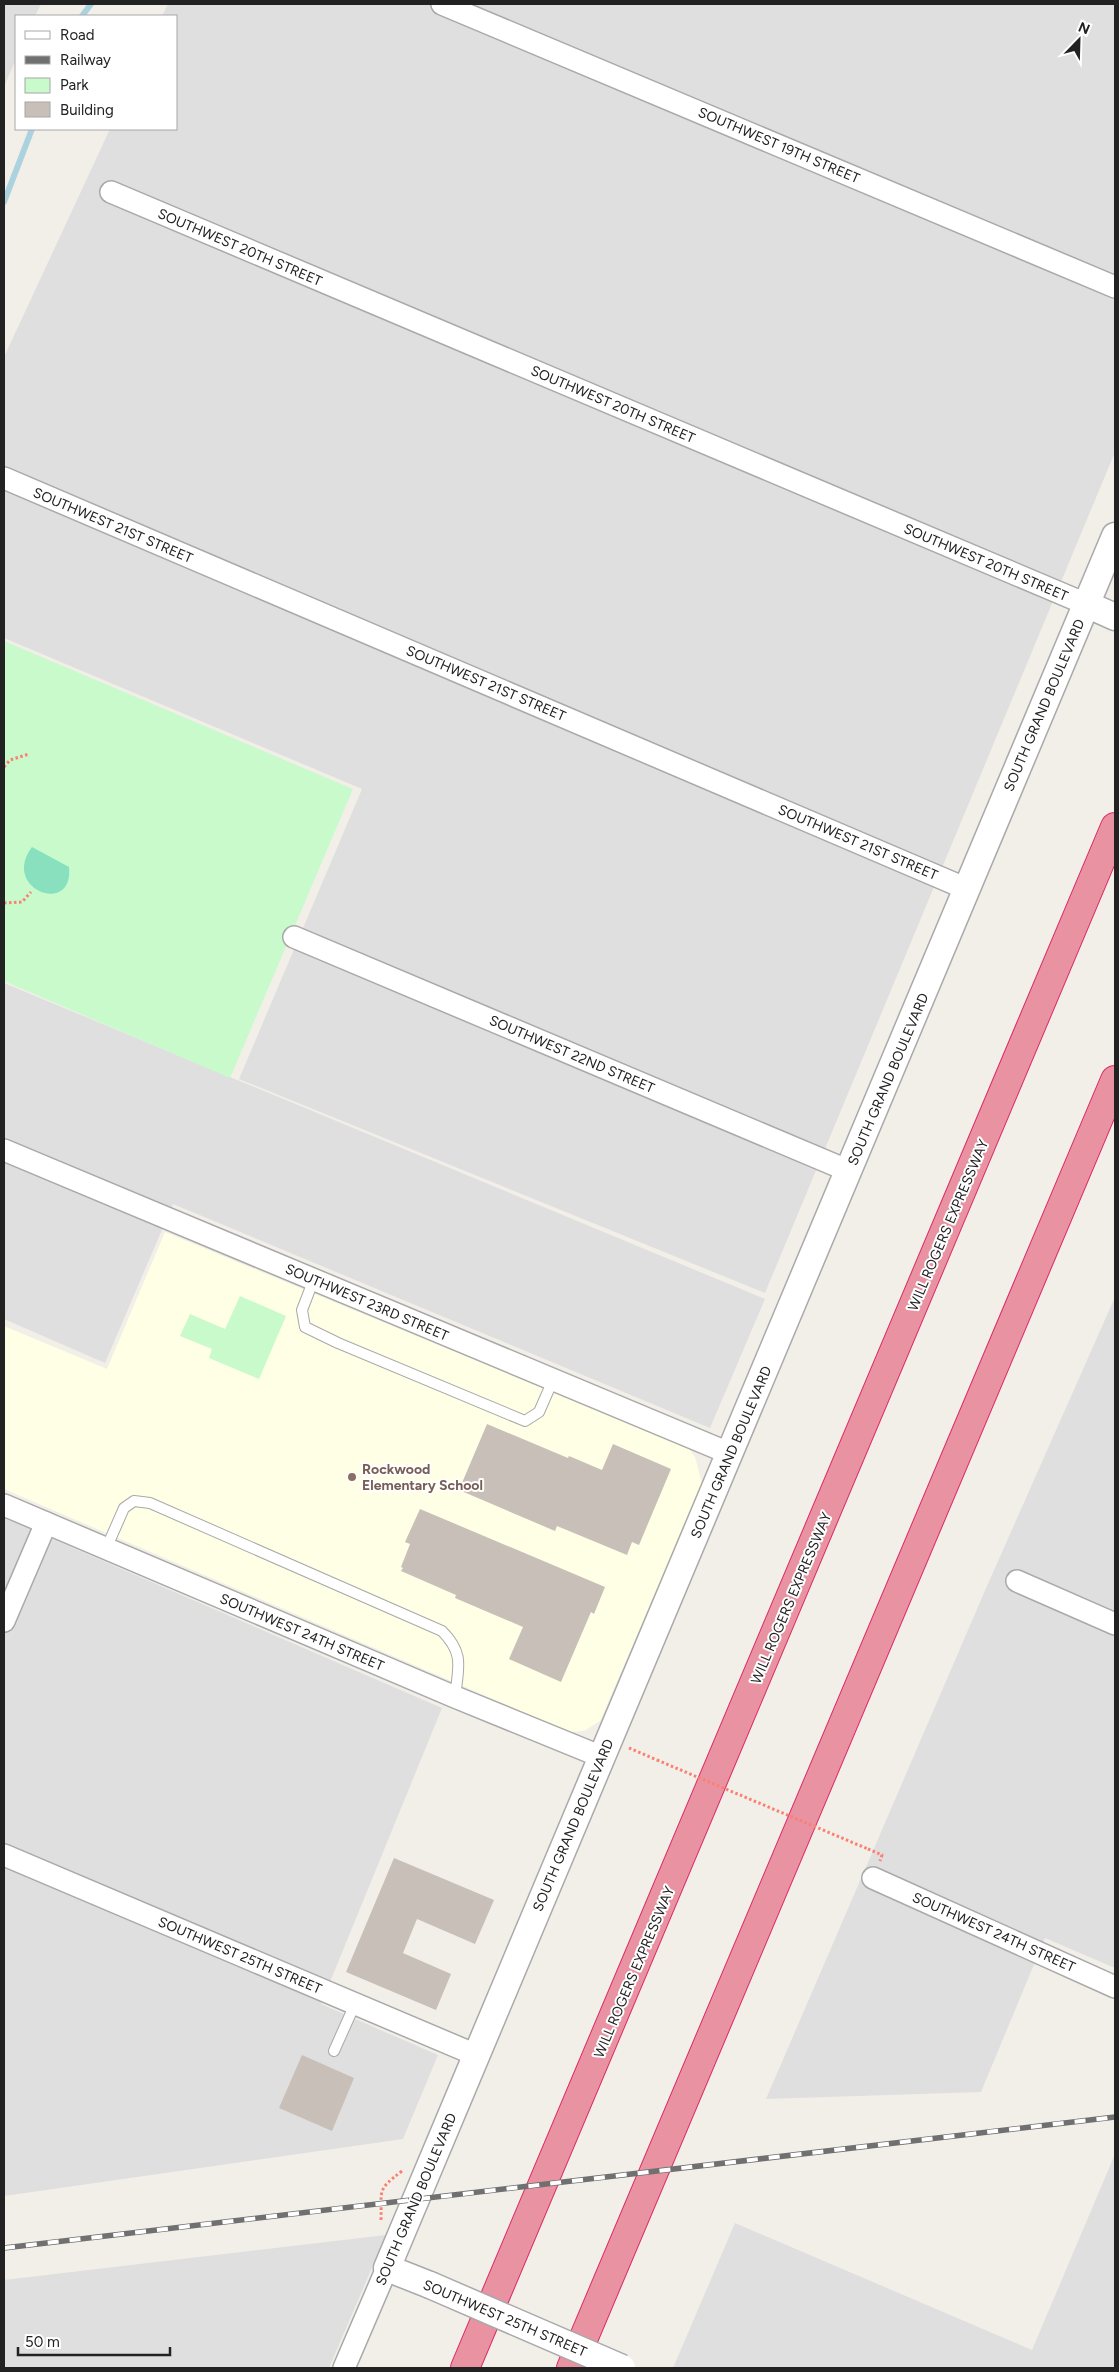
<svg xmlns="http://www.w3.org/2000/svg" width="1119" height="2372" font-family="Figtree,sans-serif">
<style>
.residential{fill:#e0dfdf}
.education{fill:#ffffe5}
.park{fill:#c8facc}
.pitch{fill:#88e0be}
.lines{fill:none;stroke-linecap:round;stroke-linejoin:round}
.stream{stroke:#aad3df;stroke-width:6}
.building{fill:#c7bfb8}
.service-casing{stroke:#a9a9a9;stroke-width:12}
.minor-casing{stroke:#a9a9a9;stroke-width:24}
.tertiary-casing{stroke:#a9a9a9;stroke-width:29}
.motorway-casing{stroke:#dc2a67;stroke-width:30}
.path{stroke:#fa8072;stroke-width:3;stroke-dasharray:2.5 2.5;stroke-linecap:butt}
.service{stroke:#fff;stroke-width:10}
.minor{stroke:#fff;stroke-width:21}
.tertiary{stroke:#fff;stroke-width:26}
.motorway{stroke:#e892a2;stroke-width:28}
.rail-casing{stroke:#707070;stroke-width:5.5}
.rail{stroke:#fff;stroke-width:4;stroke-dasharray:11;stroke-linecap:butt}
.tertiary-bridge-casing{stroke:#a9a9a9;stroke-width:29;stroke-linecap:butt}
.path-bridge{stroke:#fa8072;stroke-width:3;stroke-dasharray:2.5 2.5;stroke-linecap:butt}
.tertiary-bridge{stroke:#fff;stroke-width:26}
.education-dot{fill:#8d6e63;stroke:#fff;stroke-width:2}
.labels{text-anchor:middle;stroke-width:4;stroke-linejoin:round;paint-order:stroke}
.street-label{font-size:14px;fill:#222;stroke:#fff}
.education-label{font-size:14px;font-weight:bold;fill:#785e54;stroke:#fff;text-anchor:start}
</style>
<rect width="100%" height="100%" fill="#f2efe9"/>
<g class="residential">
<polygon points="4,4 41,4 35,16 16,16 16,59 4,87"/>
<polygon points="168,4 1115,4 1115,452 765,1293 239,1079 362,789 4,638 4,357 110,129 176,129 176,16 162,16"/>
<polygon points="4,983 765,1299 710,1428 173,1204 105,1363 4,1319"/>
<polygon points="1115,1297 1115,1968 1045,1938 981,2092 766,2099 987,1586"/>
<polygon points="4,1518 442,1708 321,2004 438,2055 403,2139 4,2196"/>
<polygon points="1115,2154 1115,2368 673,2368 735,2223 1032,2350"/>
<polygon points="386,2235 329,2368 4,2368 4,2280"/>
</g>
<polygon class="education" points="165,1232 689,1449 695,1457 702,1484 600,1721 584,1731 570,1732 4,1489 4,1326 107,1369"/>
<g class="park">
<polygon points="4,641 353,789 230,1078 4,981"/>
<polygon points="240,1296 286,1316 259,1379 209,1358 212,1349 180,1336 190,1314 225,1329"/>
</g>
<path class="pitch" d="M32,847L69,867C74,917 0,889 32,847Z"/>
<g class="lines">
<g class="stream">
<polyline points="82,16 91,4"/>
<polyline points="4,202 32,129"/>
</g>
</g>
<g class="building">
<polygon points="487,1424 568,1458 569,1456 602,1470 613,1444 671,1469 639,1545 632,1542 627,1555 557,1526 555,1531 459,1490"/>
<polygon points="420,1509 605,1587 594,1614 591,1612 561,1682 509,1659 523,1627 455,1598 456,1595 401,1571 403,1568 401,1567 410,1544 405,1542"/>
<polygon points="394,1858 494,1900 475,1944 417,1919 403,1953 451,1974 436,2010 346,1972"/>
<polygon points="302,2055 354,2078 332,2131 279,2108"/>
</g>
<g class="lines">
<defs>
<g id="service">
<polyline points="314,1279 302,1310 305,1327 338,1343 525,1421 539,1412 553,1380"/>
<path d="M106,1549L124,1508L134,1501L150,1503L442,1631C465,1654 458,1668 455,1697"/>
<polyline points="334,2051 355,2004"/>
</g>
<g id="minor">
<polyline points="442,4 1115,287"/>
<polyline points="111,192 1086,604"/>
<polyline points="4,478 967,889"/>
<polyline points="294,937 849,1171"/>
<polyline points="4,1150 731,1454"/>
<polyline points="4,1505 455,1697 602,1757"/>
<polyline points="1017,1581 1115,1624"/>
<polyline points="4,1621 46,1523"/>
<polyline points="4,1855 476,2055"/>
<polyline points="873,1878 1115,1987"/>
<polyline points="344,2368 387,2268"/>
</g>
<g id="tertiary">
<polyline points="1086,604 1115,617"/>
<polyline points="430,2285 387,2268 1115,536"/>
</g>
<g id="motorway">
<polyline points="465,2368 1115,827"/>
<polyline points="571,2368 1115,1080"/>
</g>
</defs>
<use href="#service" class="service-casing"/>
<use href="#minor" class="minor-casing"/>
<use href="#tertiary" class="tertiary-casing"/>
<use href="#motorway" class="motorway-casing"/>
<g class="path">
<polyline points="4,767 10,760 29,754"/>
<polyline points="4,903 22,902 31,892"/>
<polyline points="629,1748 657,1760"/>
<polyline points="868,1849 882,1855 880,1861"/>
<path d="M381,2220C382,2189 376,2191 402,2171"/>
</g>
<use href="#service" class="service"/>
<use href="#minor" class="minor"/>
<use href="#tertiary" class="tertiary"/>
<use href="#motorway" class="motorway"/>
<defs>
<polyline id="rail" points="4,2248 1115,2117"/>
</defs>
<use href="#rail" class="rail-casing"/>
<use href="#rail" class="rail"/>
<defs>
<polyline id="tertiary-bridge" points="430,2285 622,2368"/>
</defs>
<use href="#tertiary-bridge" class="tertiary-bridge-casing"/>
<polyline class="path-bridge" points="657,1760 868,1849"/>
<use href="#tertiary-bridge" class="tertiary-bridge"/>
</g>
<circle class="education-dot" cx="352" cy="1477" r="5"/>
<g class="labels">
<g class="street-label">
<text transform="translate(779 145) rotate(23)" y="5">SOUTHWEST 19TH STREET</text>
<text transform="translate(240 247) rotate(23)" y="5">SOUTHWEST 20TH STREET</text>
<text transform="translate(613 404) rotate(23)" y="5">SOUTHWEST 20TH STREET</text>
<text transform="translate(113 525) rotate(23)" y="5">SOUTHWEST 21ST STREET</text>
<text transform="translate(986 562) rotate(23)" y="5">SOUTHWEST 20TH STREET</text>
<text transform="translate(486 683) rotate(23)" y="5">SOUTHWEST 21ST STREET</text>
<text transform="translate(1044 705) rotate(-67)" y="5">SOUTH GRAND BOULEVARD</text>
<text transform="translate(858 842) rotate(23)" y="5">SOUTHWEST 21ST STREET</text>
<text transform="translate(572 1054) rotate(23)" y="5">SOUTHWEST 22ND STREET</text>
<text transform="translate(888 1079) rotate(-67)" y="5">SOUTH GRAND BOULEVARD</text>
<text transform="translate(948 1225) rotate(-67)" y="5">WILL ROGERS EXPRESSWAY</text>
<text transform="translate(367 1302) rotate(23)" y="5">SOUTHWEST 23RD STREET</text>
<text transform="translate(731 1452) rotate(-67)" y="5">SOUTH GRAND BOULEVARD</text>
<text transform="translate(791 1598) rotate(-67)" y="5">WILL ROGERS EXPRESSWAY</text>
<text transform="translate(302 1632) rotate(23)" y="5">SOUTHWEST 24TH STREET</text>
<text transform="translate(573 1825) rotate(-67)" y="5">SOUTH GRAND BOULEVARD</text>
<text transform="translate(994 1932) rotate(24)" y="5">SOUTHWEST 24TH STREET</text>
<text transform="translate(240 1955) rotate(23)" y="5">SOUTHWEST 25TH STREET</text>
<text transform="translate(634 1972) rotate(-67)" y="5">WILL ROGERS EXPRESSWAY</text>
<text transform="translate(416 2199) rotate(-67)" y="5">SOUTH GRAND BOULEVARD</text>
<text transform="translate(505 2318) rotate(23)" y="5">SOUTHWEST 25TH STREET</text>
</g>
<g class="education-label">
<text x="362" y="1474">Rockwood<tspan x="362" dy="16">Elementary School</tspan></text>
</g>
</g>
<rect width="1119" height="2372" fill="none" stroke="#222222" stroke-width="10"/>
<rect x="15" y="15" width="162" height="115" fill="#ffffff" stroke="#a7a7a7"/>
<rect x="25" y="31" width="25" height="8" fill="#ffffff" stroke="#a7a7a7"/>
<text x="60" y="40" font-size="15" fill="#222222">Road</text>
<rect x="25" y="56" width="25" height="8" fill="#707070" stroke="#a7a7a7"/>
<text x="60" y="65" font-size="15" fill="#222222">Railway</text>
<rect x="25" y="78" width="25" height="15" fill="#c8facc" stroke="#a7a7a7"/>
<text x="60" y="90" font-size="15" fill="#222222">Park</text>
<rect x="25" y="102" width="25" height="15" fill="#c7bfb8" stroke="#a7a7a7"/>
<text x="60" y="115" font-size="15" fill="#222222">Building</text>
<g transform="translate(1079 40) rotate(23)" stroke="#ffffff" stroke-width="4" paint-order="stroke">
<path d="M0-4L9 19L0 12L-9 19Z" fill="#222222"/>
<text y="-8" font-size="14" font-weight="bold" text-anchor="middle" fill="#222222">N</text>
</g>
<path d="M18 2347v8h152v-8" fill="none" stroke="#222222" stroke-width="2.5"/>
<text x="25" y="2347" font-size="15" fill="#222222" stroke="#ffffff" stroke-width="4" paint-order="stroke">50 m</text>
</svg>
